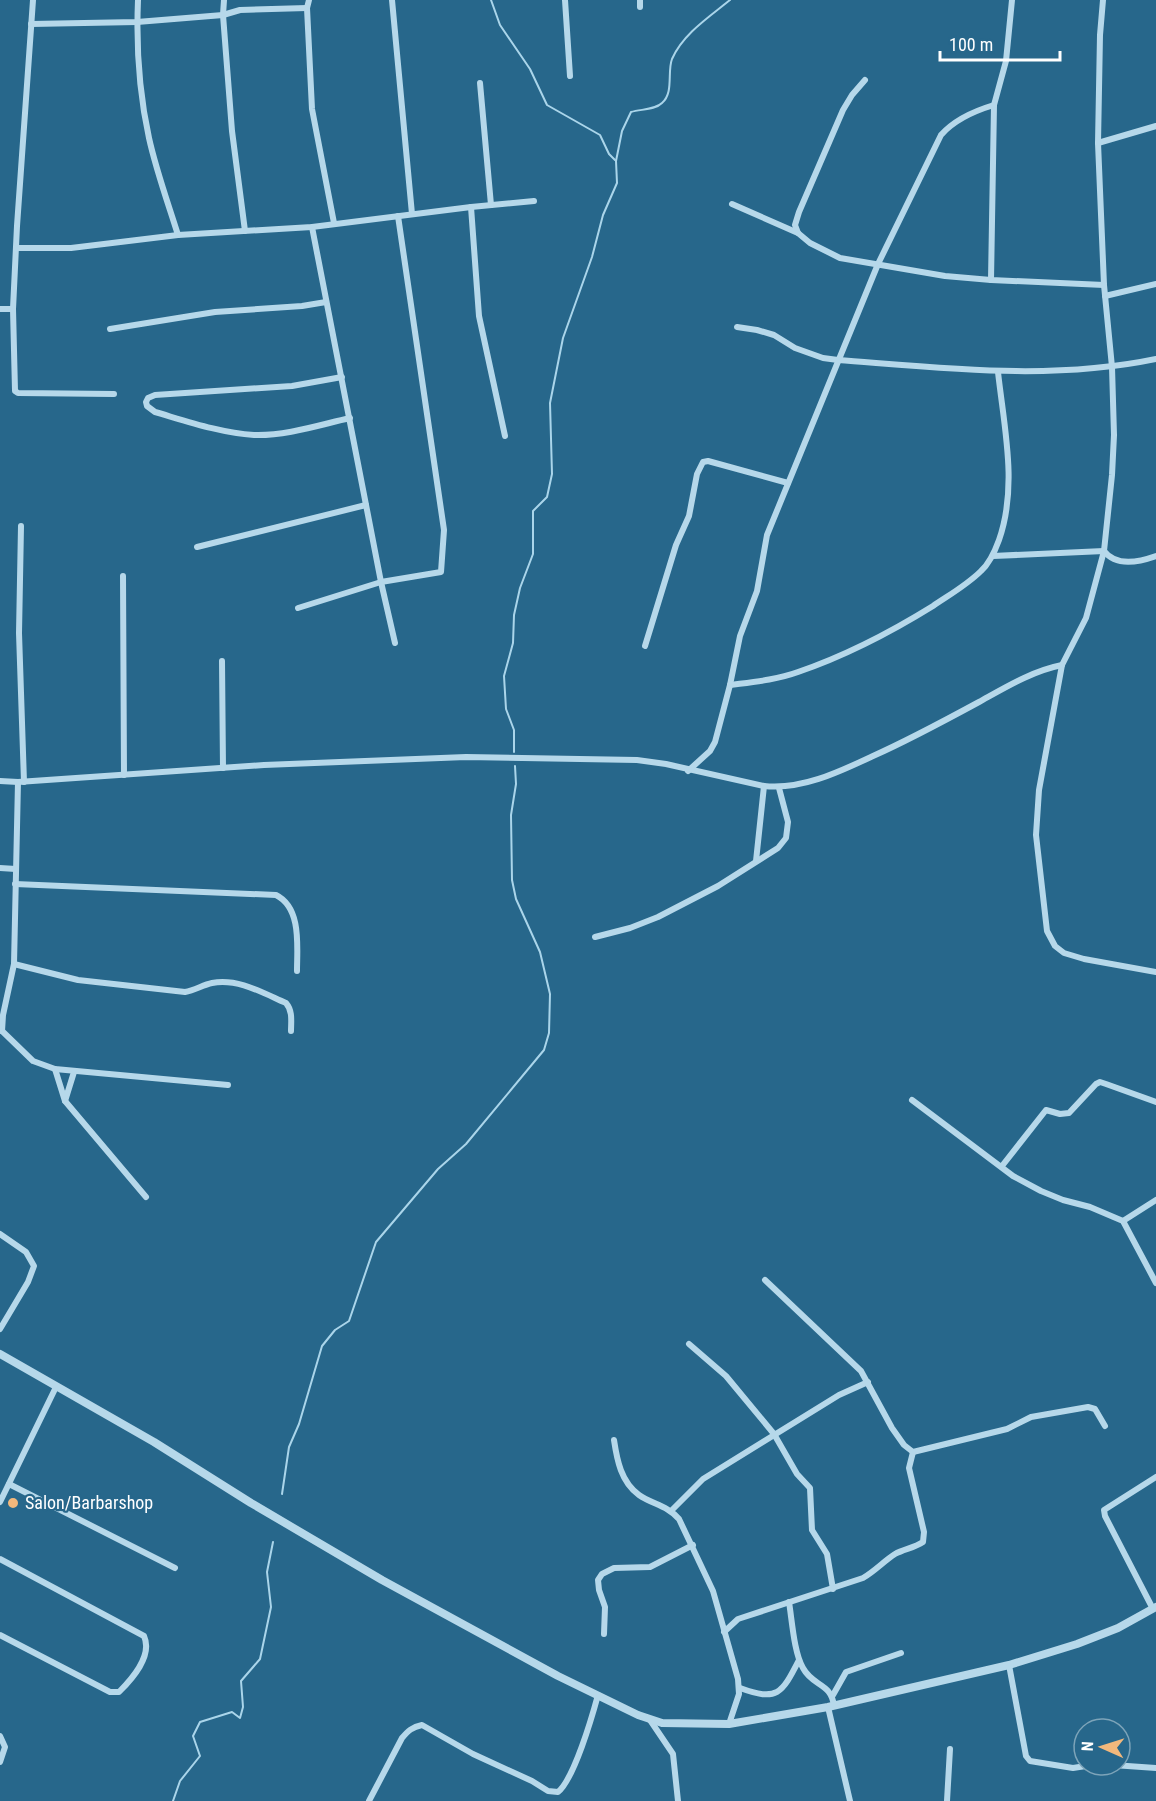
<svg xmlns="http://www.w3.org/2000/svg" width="1156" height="1801" font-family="'Roboto Condensed',sans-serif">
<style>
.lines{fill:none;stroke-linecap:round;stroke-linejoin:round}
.stream{stroke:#aad5ea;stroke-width:2}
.minor{stroke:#b6d8ea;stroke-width:6}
.tertiary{stroke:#b6d8ea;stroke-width:8}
.poi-dot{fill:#f2b87c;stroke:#27678b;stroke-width:2}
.labels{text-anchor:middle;stroke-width:4.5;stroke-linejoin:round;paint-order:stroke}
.poi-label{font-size:18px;fill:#fff;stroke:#27678b;text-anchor:start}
</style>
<rect width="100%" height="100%" fill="#27678b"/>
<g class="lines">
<g class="stream">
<polyline points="491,0 500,25 530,69 547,105 600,135 609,154 615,160"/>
<path d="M514,752V730L506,709L504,676L513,643L514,615L520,588L533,554V511L547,497L552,474L550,403L563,338L592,257L603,215L617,183L616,161L622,131L631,112C641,109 655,110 662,103C674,93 667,72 672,59C683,34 709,17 730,0"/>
<polyline points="282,1494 289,1447 299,1424 322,1346 335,1330 349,1321 376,1242 438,1169 466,1144 544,1050 549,1033 550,994 540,952 516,899 512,880 511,815 516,784 515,766"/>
<polyline points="173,1801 180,1781 200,1756 193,1736 200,1722 232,1712 240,1718 243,1707 241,1681 260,1659 271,1607 267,1572 273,1542"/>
</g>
<g class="minor">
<polyline points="33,0 17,226 13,309 15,391 18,393 114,394"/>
<path d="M138,0C136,47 139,92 149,138C156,170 168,203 178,235"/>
<polyline points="224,0 223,15 232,131 245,231"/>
<polyline points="309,0 307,8 312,109 334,223"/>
<polyline points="392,0 412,214"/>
<polyline points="565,0 570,76"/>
<polyline points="1103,0 1100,35 1098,143 1104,285 1112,367 1114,435 1112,475 1104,551 1086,618 1062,665 1039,790 1036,835 1047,931 1055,946 1064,953 1084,959 1156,972"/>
<polyline points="640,7 640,0"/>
<polyline points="31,24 137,22 223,15 240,10 307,8"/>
<polyline points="865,80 852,95 843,110 799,212 795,225 798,233 810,243 840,258 945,276 991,280 1104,285"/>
<polyline points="480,83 491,205"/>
<polyline points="1098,143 1156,126"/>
<polyline points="732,204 798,233"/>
<polyline points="471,207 479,316 505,436"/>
<polyline points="312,227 381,582 395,643"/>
<polyline points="16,248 71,248 178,235 312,227 471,207 534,201"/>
<polyline points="991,280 994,105 1006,61 1012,0"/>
<polyline points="1105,296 1156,284"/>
<polyline points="0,309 13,309"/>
<path d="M737,327L757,330L774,335L795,348L823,358L838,360C943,368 1051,381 1156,359"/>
<polyline points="110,329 215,312 302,306 326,302"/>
<path d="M342,377L292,386L155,395L148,398L146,402L147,406L155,412C186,421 221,433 254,435C286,436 319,425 350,418"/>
<polyline points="21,526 19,633 24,782"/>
<polyline points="197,547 366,505"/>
<path d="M993,556L1104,551C1116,567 1139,562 1156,556"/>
<polyline points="123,576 124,775"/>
<polyline points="298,608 381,582 441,572 444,530 398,216"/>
<polyline points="645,646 676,545 689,516 697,474 703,462 708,461 788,483"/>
<polyline points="222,661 223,768"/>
<path d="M730,685C753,682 776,680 798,672C845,656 891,632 933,606C949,595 967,585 981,571C990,563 995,551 999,540C1018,486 1004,427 998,372"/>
<path d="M688,771L710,751L715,742L730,685L740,636L757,591L767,535L878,264L941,135C955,119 974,111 994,105"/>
<path d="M0,781L18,782L264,765L466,757L637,760L666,764L764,786C802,790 839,772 873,756C909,740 944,721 979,702C1006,687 1032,671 1062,665"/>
<polyline points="756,861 764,786"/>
<polyline points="0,868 16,869"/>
<path d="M15,884L276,895C302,908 297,947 297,971"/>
<polyline points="595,937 630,928 658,917 718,886 778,848 786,838 788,822 779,788"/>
<path d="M14,964L78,980L185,992C195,990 203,985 212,983C238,978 263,993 286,1003C293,1011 291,1022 291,1031"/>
<polyline points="1,1030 33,1061 55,1069 228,1085"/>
<polyline points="2,1031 3,1015 14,964 18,782"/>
<polyline points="55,1069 65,1101 146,1197"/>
<polyline points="912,1100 1013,1176 1041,1191 1063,1200 1090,1207 1123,1221 1156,1283"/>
<polyline points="65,1101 74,1072"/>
<polyline points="1002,1166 1046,1110 1060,1114 1069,1113 1096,1084 1100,1082 1106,1084 1156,1102"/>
<polyline points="1123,1221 1156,1200"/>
<polyline points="0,1234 26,1252 34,1266 28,1282 0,1329"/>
<polyline points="765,1280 861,1371 892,1428 904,1445 913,1452 1007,1429 1031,1417 1088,1407 1095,1409 1105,1426"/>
<polyline points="689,1344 726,1376 774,1434 797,1474 810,1488 812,1530 827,1554 833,1589"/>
<path d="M614,1440C617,1460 621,1482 639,1495C652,1504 668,1506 679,1519L713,1591L738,1679L739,1694L729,1724"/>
<polyline points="9,1484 175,1568"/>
<polyline points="0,1502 56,1387"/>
<polyline points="672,1510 703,1479 839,1395 868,1382"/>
<path d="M0,1559L144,1636C153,1656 132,1679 119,1692H110L0,1635"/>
<path d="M789,1602C792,1620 794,1653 803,1668C813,1687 831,1682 834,1706"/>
<polyline points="1153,1609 1105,1516 1104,1510 1156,1477"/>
<path d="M724,1632L738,1619L863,1578C875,1571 884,1561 895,1554C904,1549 914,1548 923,1542L924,1532L909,1468L913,1452"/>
<polyline points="604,1634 605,1607 599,1590 598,1580 602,1574 614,1568 650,1567 693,1545"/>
<polyline points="1009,1665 1026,1756 1030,1761 1073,1768 1092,1765"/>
<path d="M740,1688C778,1702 782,1693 799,1660"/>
<polyline points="833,1695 846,1672 901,1653"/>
<polyline points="828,1707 850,1801"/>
<polyline points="650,1720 673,1754 678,1801"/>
<polyline points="0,1736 5,1747 0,1762"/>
<polyline points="1113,1765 1156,1768"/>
<path d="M369,1801L402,1738C408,1731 412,1727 422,1725L473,1754L532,1781L548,1791L558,1792C574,1779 592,1717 598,1695"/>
<polyline points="947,1801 950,1749"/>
</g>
<polyline class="tertiary" points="0,1354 154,1442 251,1503 382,1580 558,1676 638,1715 662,1723 729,1724 828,1707 1009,1665 1077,1644 1118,1628 1156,1607"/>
</g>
<circle class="poi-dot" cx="13" cy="1503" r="6"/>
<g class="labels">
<g class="poi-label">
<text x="25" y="1509">Salon/Barbarshop</text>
</g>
</g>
<g transform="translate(1102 1747) rotate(273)"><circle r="28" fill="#27678b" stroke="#7da4b9" stroke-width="1.5"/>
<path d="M0-4.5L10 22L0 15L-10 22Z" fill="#f2b87c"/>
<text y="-9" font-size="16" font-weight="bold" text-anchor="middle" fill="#ffffff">N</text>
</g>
<path d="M940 51v9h120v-9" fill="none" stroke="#ffffff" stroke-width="3"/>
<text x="949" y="51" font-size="18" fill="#ffffff" stroke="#27678b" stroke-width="4.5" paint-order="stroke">100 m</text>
</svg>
